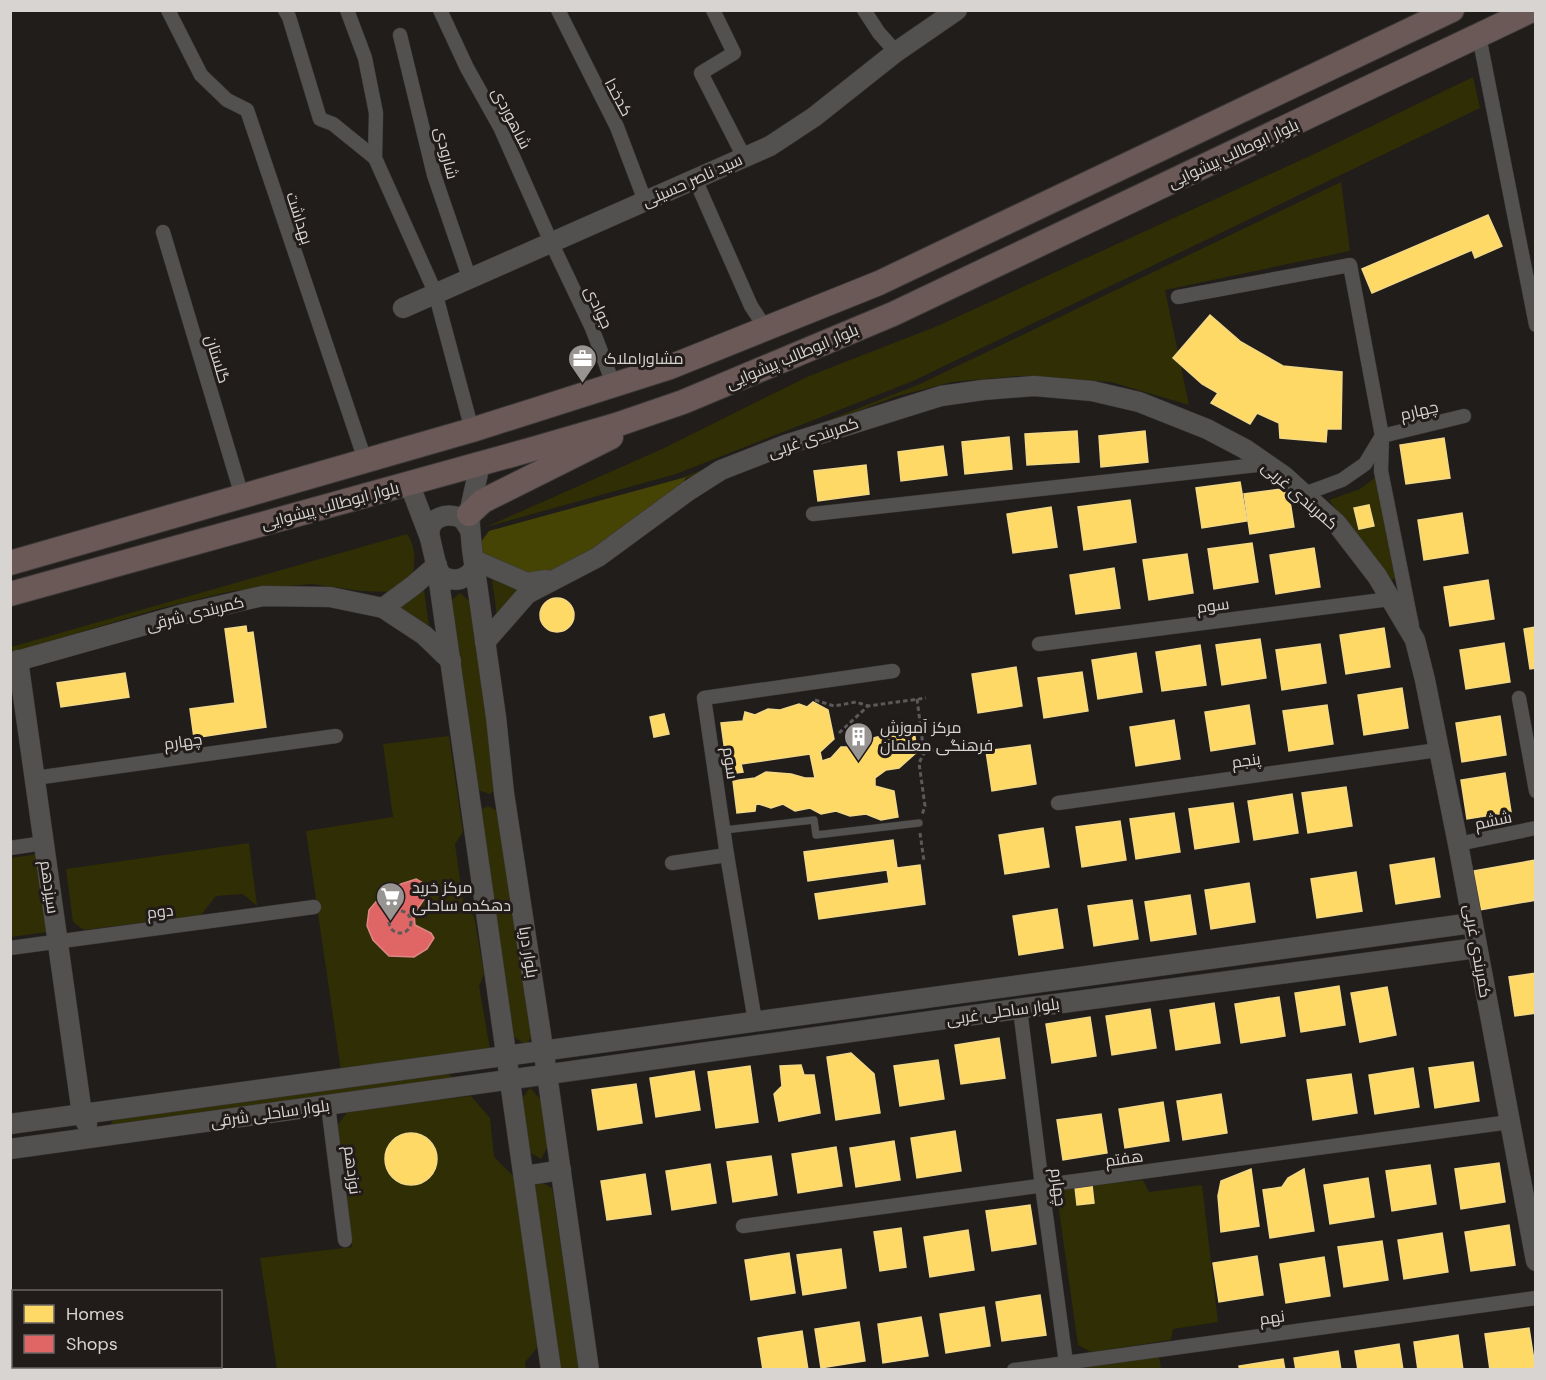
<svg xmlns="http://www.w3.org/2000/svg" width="1546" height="1380" font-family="'DM Sans',Cairo,sans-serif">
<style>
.green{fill:#302e04}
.forest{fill:#464405}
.homes{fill:#ffd966;stroke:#f3d886;stroke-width:1.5}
.shops{fill:#e06666;stroke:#dd8786;stroke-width:1.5}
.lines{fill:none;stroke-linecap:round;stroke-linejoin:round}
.lane-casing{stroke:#3a3837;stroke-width:8}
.street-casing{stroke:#3a3837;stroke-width:15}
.secondary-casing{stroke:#3a3837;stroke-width:21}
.highway-casing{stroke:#3a3837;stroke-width:26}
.path{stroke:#5c5958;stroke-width:3;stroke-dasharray:4.5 3;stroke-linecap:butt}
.lane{stroke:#525150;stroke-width:7}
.street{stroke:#525150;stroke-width:14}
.secondary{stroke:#525150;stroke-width:20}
.highway{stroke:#6b5958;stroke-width:24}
.labels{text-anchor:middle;stroke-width:6;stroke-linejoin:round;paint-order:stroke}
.street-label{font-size:16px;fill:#d7d4d2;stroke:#211c1a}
.poi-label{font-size:16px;fill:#d7d4d2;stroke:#211c1a;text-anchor:start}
</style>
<rect width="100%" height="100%" fill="#201d1b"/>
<g class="green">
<polygon points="1473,77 1480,108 913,381 676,474 486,527 662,449 809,376 935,327 1312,155"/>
<polygon points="1341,182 1350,251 1165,290 1189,405 1111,382 1018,376 952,382 894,397 685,479 684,477 920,384"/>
<polygon points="1376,477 1396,578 1391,580 1329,500 1360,489"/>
<path d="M407,534C416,547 415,559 413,574L389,592L361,591L312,584L232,591L158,609L11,653V647Z"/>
<polygon points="492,579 521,590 497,617"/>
<polygon points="424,590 429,626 399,608"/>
<polygon points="460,593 469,601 497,787 490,794 478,790 449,602"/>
<polygon points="449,736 463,832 455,844 464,907 474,916 484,974 479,986 490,1049 341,1071 306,831 393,817 383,744"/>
<polygon points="488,806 500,812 533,1035 526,1045 514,1037 478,811"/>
<polygon points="249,843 257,906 243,894 216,896 201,915 84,930 73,922 66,869"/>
<polygon points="45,853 55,931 11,937 10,858"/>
<polygon points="447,1073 452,1077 450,1082 115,1127 110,1125 114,1119"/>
<polygon points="530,1088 541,1100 548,1146 541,1159 527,1151 520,1101"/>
<polygon points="471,1096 490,1118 494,1157 516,1179 538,1347 525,1362 526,1369 277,1369 260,1258 352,1247 337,1126 348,1111"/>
<polygon points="1143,1180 1149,1192 1202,1185 1218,1322 1173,1329 1171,1340 1091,1352 1078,1345 1057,1196 1065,1188"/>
<polygon points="541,1182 552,1188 579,1369 558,1369 532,1188"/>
<polygon points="1159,1356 1161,1369 1086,1370 1087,1367"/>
</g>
<polygon class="forest" points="686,477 678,493 596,551 555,571 527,577 483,558 480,543 489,531"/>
<g class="homes">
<polygon points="1488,215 1502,246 1475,258 1472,250 1372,293 1362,269"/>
<polygon points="1210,315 1241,342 1283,366 1342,372 1341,429 1327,429 1326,442 1280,438 1279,423 1257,413 1250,424 1211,403 1218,393 1202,384 1173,358"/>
<polygon points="1077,431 1079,462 1027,465 1025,434"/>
<polygon points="1145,431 1148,462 1101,467 1099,436"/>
<polygon points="1009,437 1012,469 965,474 962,442"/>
<polygon points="1444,438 1450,478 1406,484 1400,445"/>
<polygon points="943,446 947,475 901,481 898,452"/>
<polygon points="866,465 869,494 818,501 814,471"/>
<polygon points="1240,482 1247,521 1202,528 1196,488"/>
<polygon points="1288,488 1294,527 1250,534 1244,494"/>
<polygon points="1130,500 1136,542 1084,550 1078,507"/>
<polygon points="1369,505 1374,526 1359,529 1354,508"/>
<polygon points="1051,507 1057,547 1013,553 1007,514"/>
<polygon points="1462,513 1468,553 1424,560 1418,520"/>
<polygon points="1252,543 1258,582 1214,589 1208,549"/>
<polygon points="1314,548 1320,587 1276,594 1270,555"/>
<polygon points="1187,554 1193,593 1149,600 1143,560"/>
<polygon points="1114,568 1120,608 1076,614 1070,575"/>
<polygon points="1488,580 1494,619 1450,626 1444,587"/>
<circle cx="557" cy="615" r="17"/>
<polygon points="246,626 247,633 253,632 266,727 194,738 190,709 235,703 225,629"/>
<polygon points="1536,627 1536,668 1530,669 1524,629"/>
<polygon points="1384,628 1390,667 1346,674 1340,635"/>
<polygon points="1260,639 1266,678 1222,685 1216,645"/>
<polygon points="1504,643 1510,682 1466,689 1460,650"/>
<polygon points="1320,644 1326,683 1282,690 1276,650"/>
<polygon points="1200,645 1206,685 1162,691 1156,652"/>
<polygon points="1136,653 1142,692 1098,699 1092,660"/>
<polygon points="1016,667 1022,706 978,713 972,674"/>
<polygon points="1082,672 1088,711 1044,718 1038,678"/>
<polygon points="125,673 129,697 61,707 57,683"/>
<polygon points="1402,688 1408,728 1364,735 1358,695"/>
<polygon points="813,702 828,710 834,739 820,752 822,761 831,758 841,747 856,747 866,740 881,736 893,726 914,730 917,752 899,768 886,770 875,778 875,786 894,791 898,817 881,820 866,814 850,816 836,811 821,814 810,808 795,811 783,804 771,808 756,803 755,811 737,813 733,781 755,778 766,772 791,774 805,778 815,778 810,754 741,764 743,772 728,774 721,723 743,721 745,712 755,715 768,709 780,710 799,704 807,707"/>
<polygon points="1249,705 1255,744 1211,751 1205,712"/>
<polygon points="1327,705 1333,744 1289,751 1283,711"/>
<polygon points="664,714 669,734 654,737 650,717"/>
<polygon points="1500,716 1506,755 1462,762 1456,723"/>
<polygon points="1174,720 1180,759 1136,766 1130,727"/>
<polygon points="1030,745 1036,784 992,791 986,751"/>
<polygon points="1505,773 1511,812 1467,819 1461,780"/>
<polygon points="1346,787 1352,826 1308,833 1302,793"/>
<polygon points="1292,794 1298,833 1254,840 1248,801"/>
<polygon points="1233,803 1239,842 1195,849 1189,809"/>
<polygon points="1174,813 1180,852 1136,859 1130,819"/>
<polygon points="1120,821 1126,860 1082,867 1076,827"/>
<polygon points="1043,828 1049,867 1005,874 999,835"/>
<polygon points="893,840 897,868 920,865 925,904 819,919 815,894 889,883 887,870 808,881 804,852"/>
<polygon points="1434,858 1440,897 1396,904 1390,865"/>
<polygon points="1536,860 1536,900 1480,910 1473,871"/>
<polygon points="1356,872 1362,911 1317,918 1311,879"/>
<polygon points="1249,883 1255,922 1211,929 1205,890"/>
<polygon points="1190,895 1196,934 1151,941 1145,902"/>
<polygon points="1132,900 1138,939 1094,946 1088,906"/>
<polygon points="1057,909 1063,948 1019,955 1013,916"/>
<polygon points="1536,973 1536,1013 1515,1016 1509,977"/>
<polygon points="1339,986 1345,1025 1301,1032 1295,993"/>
<polygon points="1387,987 1396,1035 1360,1042 1351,993"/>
<polygon points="1279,997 1285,1036 1241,1043 1235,1004"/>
<polygon points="1214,1003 1220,1043 1176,1050 1170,1010"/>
<polygon points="1150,1009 1156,1048 1112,1055 1106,1016"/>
<polygon points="1090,1017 1096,1056 1052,1063 1046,1024"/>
<polygon points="999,1038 1005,1078 961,1084 955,1045"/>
<polygon points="851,1053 874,1074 880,1113 836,1120 827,1057"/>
<polygon points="938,1060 944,1099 900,1106 894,1066"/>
<polygon points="1473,1062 1479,1101 1435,1108 1429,1068"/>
<polygon points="801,1065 804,1075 814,1075 820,1113 779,1121 774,1094 782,1086 780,1066"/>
<polygon points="750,1066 758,1122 716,1128 708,1072"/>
<polygon points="1413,1068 1419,1107 1375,1114 1369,1075"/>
<polygon points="694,1071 700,1110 656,1117 650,1078"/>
<polygon points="1351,1074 1357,1113 1313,1120 1307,1080"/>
<polygon points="636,1084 642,1123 598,1130 592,1090"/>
<polygon points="1221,1094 1227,1133 1183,1140 1177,1101"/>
<polygon points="1163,1102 1169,1141 1125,1148 1119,1109"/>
<polygon points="1101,1114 1107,1153 1063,1160 1057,1120"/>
<polygon points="955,1131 961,1171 917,1178 911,1138"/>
<circle cx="411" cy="1159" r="26"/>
<polygon points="894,1141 900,1180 856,1187 850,1148"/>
<polygon points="836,1147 842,1186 798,1193 792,1154"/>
<polygon points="771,1156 777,1195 733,1202 727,1162"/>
<polygon points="1499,1163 1505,1202 1461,1209 1455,1169"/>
<polygon points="710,1164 716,1203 672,1210 666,1171"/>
<polygon points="1430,1165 1436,1204 1392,1211 1386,1171"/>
<polygon points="1251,1169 1259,1226 1221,1232 1218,1196 1221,1181"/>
<polygon points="1304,1169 1314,1231 1270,1238 1263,1190 1282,1187 1288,1178"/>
<polygon points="645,1174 651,1214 607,1220 601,1181"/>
<polygon points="1368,1178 1374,1217 1330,1224 1324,1185"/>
<polygon points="1092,1185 1094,1203 1077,1205 1075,1187"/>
<polygon points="1030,1205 1036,1244 992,1251 986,1211"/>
<polygon points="1509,1225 1515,1265 1471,1271 1465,1232"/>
<polygon points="901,1228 906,1267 880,1271 874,1232"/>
<polygon points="968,1230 974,1270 930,1277 924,1237"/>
<polygon points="1442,1233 1448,1272 1404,1279 1398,1240"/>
<polygon points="1382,1241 1388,1280 1344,1287 1338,1247"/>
<polygon points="841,1249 846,1288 803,1295 797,1255"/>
<polygon points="789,1253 795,1293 751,1300 745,1260"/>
<polygon points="1257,1256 1263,1295 1219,1302 1213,1263"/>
<polygon points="1324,1257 1330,1296 1286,1303 1280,1264"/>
<polygon points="1040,1295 1046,1335 1002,1341 996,1302"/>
<polygon points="984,1307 990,1346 946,1353 940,1314"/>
<polygon points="921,1317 928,1356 883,1363 878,1324"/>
<polygon points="859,1322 865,1361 821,1368 815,1329"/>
<polygon points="1529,1328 1535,1367 1518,1370 1490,1370 1485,1334"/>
<polygon points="802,1331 808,1370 763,1370 758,1338"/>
<polygon points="1458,1335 1463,1370 1418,1370 1414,1342"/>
<polygon points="1399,1344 1403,1370 1358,1370 1355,1351"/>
<polygon points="1338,1351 1341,1370 1296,1370 1294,1358"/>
<polygon points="1283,1359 1285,1370 1240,1370 1239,1366"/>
<rect x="101" y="1366" width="45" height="4"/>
</g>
<polygon class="shops" points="416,879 425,884 429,892 414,914 415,925 431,933 434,938 427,949 414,957 389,956 373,940 367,926 369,910 380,897 401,884"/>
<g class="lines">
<defs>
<polyline id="lane" points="724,830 814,820 816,835 919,823"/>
<g id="street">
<polyline points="168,10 201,75 227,100 247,110 365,460"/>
<polyline points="285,10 289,17 320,119 333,124 375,158"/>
<polyline points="347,10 365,58 376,113 375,158 435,292 472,430"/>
<polyline points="440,10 467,68 500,127 551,242 592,328 614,386"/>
<polyline points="558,10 617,127 645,201"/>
<polyline points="713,10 734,53 701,73 744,157"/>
<polyline points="864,10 879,33 896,52"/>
<polyline points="400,35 434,175 469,277"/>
<polyline points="1479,36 1536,325"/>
<polyline points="695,179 751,306 766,329"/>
<polyline points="163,232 242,496"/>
<polyline points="1178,297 1350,265 1382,436 1381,471 1412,626"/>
<polyline points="1304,494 1342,480 1365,464 1382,436 1464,416"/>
<polyline points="813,514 1266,464"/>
<polyline points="1039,644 1390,599"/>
<polyline points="1519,698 1536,791"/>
<polyline points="35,778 336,736"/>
<polyline points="1058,803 1438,750"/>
<polyline points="1458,844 1536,828"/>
<polyline points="10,848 44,843"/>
<polyline points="672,863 727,855"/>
<polyline points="10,948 314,907"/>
<polyline points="1020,1009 1042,1186 1067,1370"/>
<polyline points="755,1021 727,855 704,698 893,671"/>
<polyline points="328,1105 345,1240"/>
<polyline points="743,1226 1510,1122"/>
<polyline points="10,1332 14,1331"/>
<polyline points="1014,1370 1536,1298"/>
</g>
<g id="secondary">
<polyline points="403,308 770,146 814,117 896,52 957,10"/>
<polyline points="480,464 469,514 472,549 496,717 504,793 547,1074 589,1370"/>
<polyline points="409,483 430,538 437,568 551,1370"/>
<path d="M430,538C426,517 448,511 463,519L470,530"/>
<polyline points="474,560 527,583 546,580"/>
<path d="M437,568L442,576C455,583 467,580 475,567"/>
<polyline points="383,608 414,585 437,565"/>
<polyline points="485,642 527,594 598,557 688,491 721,470 785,445 941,396 983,390 1034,386 1092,391 1139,402 1207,429 1245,449 1284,476 1337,524 1377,576 1415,640 1425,680 1458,844 1536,1261"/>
<polyline points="18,660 82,1114 87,1124"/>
<polyline points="10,663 184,614 263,596 330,597 383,608 424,635 451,661"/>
<polyline points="10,1124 1472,923"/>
<polyline points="10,1149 1010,1010 1477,948"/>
<polyline points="524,1176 561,1170"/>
</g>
<g id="highway">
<polyline points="469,514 483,501 611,437"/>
<polyline points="10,563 472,430 670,367 879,283 1452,10"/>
<polyline points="10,594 533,449 616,425 683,402 893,314 1532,10"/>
</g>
</defs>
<use href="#lane" class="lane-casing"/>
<use href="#street" class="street-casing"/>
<use href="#secondary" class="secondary-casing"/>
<use href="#highway" class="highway-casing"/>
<g class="path">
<polyline points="917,699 924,753 919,763 925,806 922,815"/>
<polyline points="815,700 834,706 856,702 868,706"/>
<polyline points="839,733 868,706 926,698"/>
<polyline points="924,753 941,749"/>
<polyline points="920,833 924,861"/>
<circle cx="400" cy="922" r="11"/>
</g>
<use href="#lane" class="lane"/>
<use href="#street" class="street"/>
<use href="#secondary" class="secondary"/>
<use href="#highway" class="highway"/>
</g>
<defs>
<symbol id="office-pin" viewBox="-11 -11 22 30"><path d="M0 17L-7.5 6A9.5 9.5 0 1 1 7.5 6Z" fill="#979492" stroke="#211c1a"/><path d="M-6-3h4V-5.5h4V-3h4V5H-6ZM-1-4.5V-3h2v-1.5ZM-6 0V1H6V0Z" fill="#fff"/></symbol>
<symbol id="building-pin" viewBox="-11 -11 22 30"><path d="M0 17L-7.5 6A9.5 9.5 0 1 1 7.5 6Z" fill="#979492" stroke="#211c1a"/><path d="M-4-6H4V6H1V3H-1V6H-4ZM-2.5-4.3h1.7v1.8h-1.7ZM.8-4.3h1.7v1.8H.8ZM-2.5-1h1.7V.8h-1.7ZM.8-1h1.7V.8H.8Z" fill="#fff"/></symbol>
<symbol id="supermarket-pin" viewBox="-11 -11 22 30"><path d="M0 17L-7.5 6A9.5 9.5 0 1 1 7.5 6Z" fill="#979492" stroke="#211c1a"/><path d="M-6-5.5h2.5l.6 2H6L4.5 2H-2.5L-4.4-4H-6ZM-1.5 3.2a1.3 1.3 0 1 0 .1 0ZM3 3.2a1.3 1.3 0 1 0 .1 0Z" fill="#fff"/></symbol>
</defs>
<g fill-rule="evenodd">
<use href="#office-pin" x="566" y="342" width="33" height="45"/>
<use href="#building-pin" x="842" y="720" width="33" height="45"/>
<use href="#supermarket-pin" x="374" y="880" width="33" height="45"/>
</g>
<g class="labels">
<g class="street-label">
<text transform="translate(619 97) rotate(62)" y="6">کدخدا</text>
<text transform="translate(512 118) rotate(63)" y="6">شاهوردی</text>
<text transform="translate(447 153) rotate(76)" y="6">شارودی</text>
<text transform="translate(1233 153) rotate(-25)" y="6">بلوار ابوطالب پیشوایی</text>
<text transform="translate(692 180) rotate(-24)" y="6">سید ناصر حسینی</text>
<text transform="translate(300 218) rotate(72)" y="6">بهداشت</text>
<text transform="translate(599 307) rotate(65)" y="6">جوادی</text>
<text transform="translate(792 356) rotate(-23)" y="6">بلوار ابوطالب پیشوایی</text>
<text transform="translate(218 359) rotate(73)" y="6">گلستان</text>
<text transform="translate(1419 410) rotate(-13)" y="6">چهارم</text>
<text transform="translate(813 437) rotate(-19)" y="6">کمربندی غربی</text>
<text transform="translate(1300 495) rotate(41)" y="6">کمربندی غربی</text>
<text transform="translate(330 505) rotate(-15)" y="6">بلوار ابوطالب پیشوایی</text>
<text transform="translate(1213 605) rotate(-7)" y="6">سوم</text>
<text transform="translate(195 613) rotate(-14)" y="6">کمربندی شرقی</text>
<text transform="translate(183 741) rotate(-8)" y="6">چهارم</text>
<text transform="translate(1246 760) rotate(-8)" y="6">پنجم</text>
<text transform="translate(731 763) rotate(82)" y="6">سوم</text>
<text transform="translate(1493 820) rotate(-12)" y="6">ششم</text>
<text transform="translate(50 887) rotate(82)" y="6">سیزدهم</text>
<text transform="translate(160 911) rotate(-7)" y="6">دوم</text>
<text transform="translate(1478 951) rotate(80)" y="6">کمربندی غربی</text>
<text transform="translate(529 952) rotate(81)" y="6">بلوار دریا</text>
<text transform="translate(1003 1011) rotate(-8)" y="6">بلوار ساحلی غربی</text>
<text transform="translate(270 1113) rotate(-8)" y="6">بلوار ساحلی شرقی</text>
<text transform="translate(1124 1158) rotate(-8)" y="6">هفتم</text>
<text transform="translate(353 1170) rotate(83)" y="6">نوزدهم</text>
<text transform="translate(1059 1187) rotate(83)" y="6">چهارم</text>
<text transform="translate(1272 1317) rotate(-8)" y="6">نهم</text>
</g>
<g class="poi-label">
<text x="604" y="364">مشاوراملاک</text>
<text x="880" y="733">مرکز آموزش<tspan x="880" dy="18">فرهنگی معلمان</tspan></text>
<text x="412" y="893">مرکز خرید<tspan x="412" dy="18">دهکده ساحلی</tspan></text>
</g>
</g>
<rect width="1546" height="1380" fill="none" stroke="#d7d4d2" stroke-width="24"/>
<rect x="12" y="1290" width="210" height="78" fill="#211c1a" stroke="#6a6664" stroke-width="1.5"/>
<rect x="24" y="1305" width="30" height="18" fill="#ffd966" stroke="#6a6664" stroke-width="1.5"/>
<text x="66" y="1320" font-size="18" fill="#d7d4d2">Homes</text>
<rect x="24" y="1335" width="30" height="18" fill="#e06666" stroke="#6a6664" stroke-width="1.5"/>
<text x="66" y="1350" font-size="18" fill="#d7d4d2">Shops</text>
</svg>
